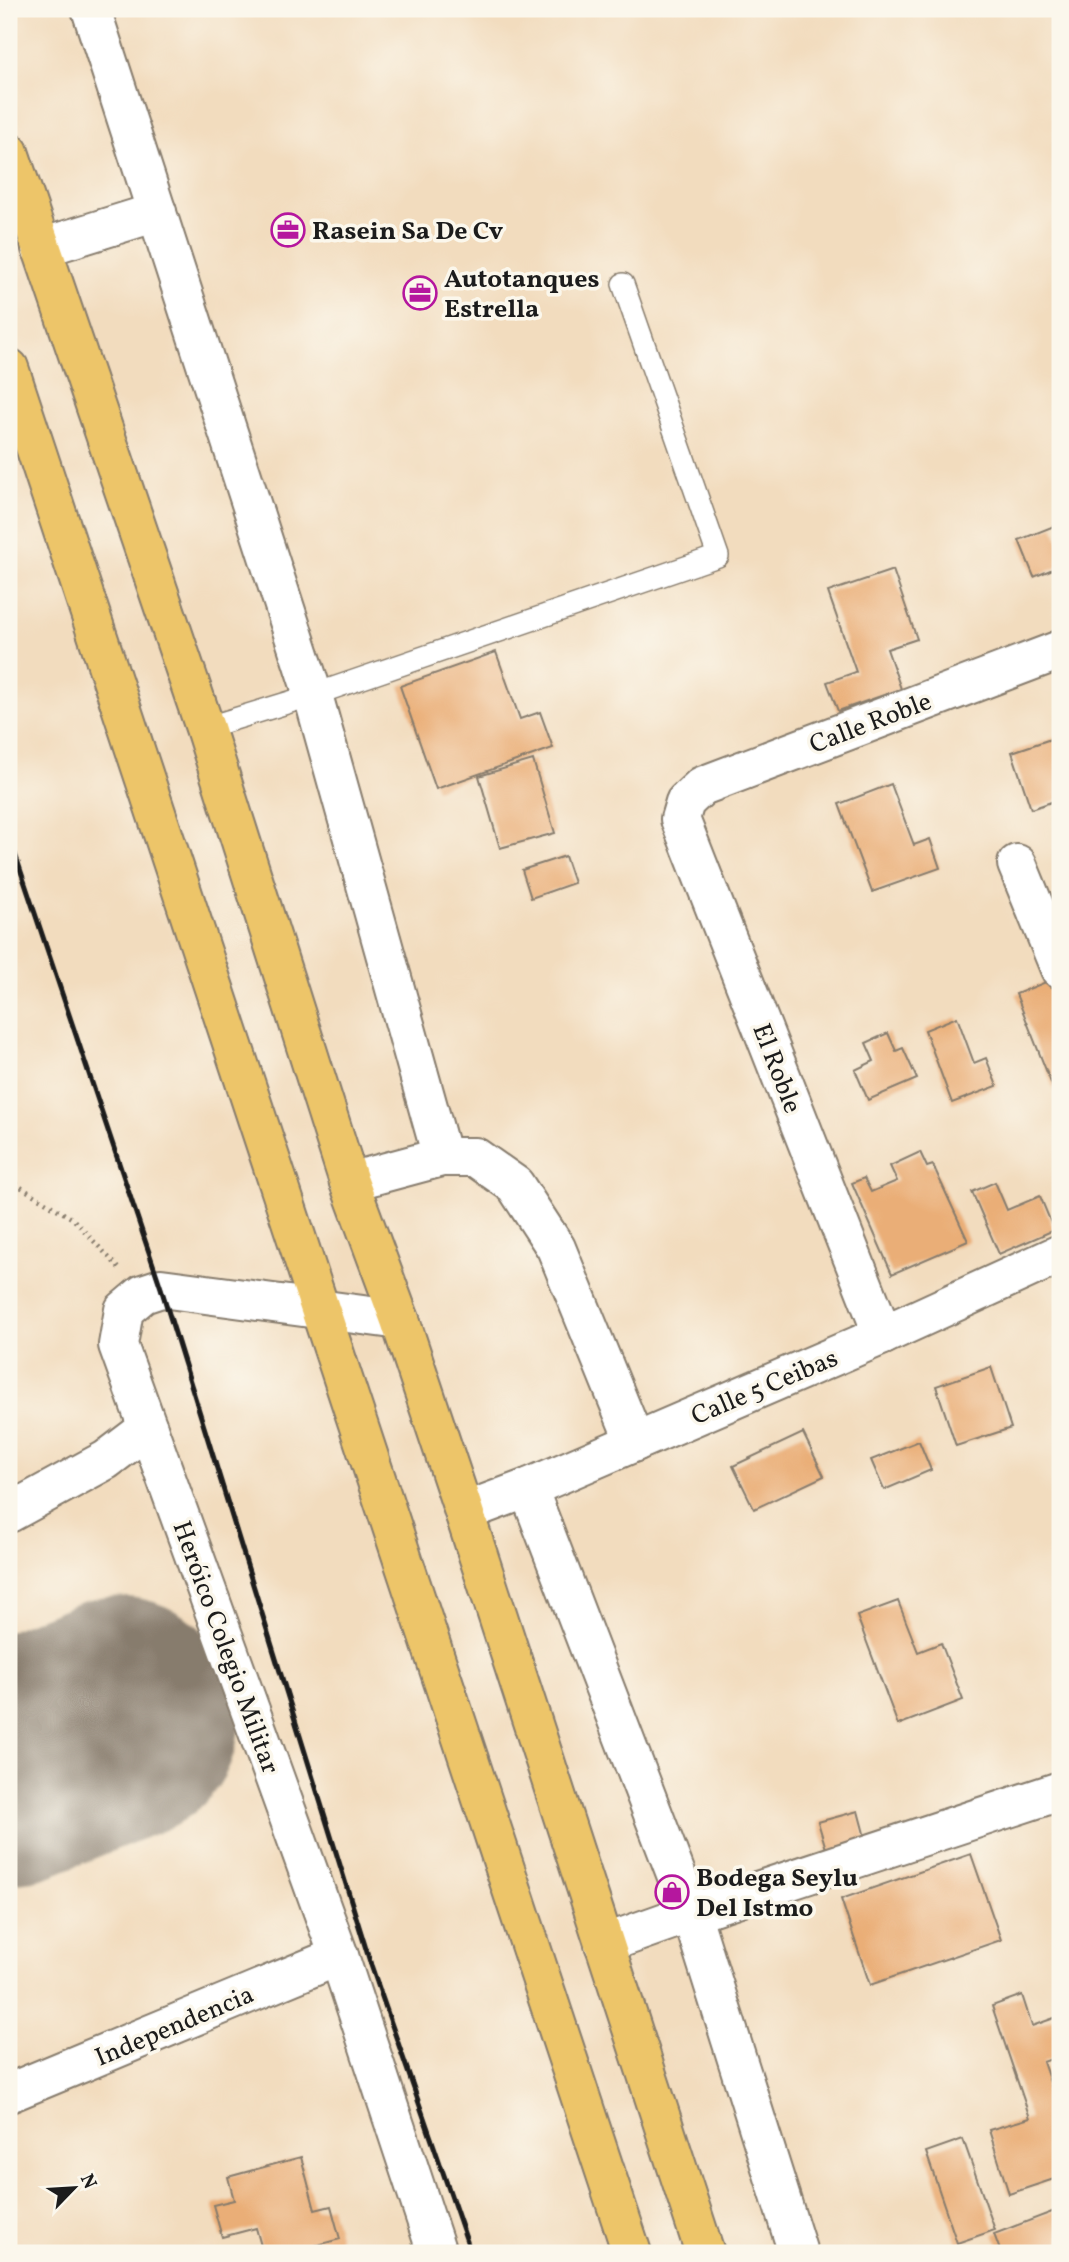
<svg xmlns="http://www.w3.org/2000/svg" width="1069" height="2262" font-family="Vollkorn,serif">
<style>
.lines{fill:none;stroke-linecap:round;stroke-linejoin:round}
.runway{stroke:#877c6d;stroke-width:243}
.building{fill:#eaae77}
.lane-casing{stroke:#877c6d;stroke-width:24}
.street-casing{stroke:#877c6d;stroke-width:42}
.primary-casing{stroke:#877c6d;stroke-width:42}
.path{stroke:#877c6d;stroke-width:4.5;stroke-dasharray:2 5;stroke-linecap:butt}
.lane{stroke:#fff;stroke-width:21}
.street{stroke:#fff;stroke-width:38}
.primary{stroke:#edc569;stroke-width:38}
.rail{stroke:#1c1c1c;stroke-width:5}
.labels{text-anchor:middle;stroke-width:7;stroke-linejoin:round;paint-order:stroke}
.poi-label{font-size:26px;font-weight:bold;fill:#1c1c1c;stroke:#fbf7ec;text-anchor:start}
.street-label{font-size:26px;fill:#1c1c1c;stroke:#fbf7ec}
</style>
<rect width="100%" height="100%" fill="#fbf7ec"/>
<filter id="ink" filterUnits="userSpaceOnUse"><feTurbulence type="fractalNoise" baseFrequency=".0143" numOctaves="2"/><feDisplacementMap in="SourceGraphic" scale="14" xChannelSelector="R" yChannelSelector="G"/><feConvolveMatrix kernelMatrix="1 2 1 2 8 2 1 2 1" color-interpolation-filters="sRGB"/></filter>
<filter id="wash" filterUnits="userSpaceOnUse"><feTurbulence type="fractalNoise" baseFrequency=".00686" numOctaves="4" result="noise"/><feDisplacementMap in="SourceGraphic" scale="28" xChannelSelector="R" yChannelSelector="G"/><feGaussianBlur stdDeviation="1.57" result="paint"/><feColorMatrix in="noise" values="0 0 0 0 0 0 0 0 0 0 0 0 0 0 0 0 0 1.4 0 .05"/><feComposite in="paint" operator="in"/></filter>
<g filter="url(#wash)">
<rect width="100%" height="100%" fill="#f2dcbe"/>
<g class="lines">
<polyline class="runway" points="9,1762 118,1718"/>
</g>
<g id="blocks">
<g class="building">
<polygon points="1054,526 1060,543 1060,566 1034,577 1019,540"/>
<polygon points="893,570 917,639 887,649 901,689 838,711 827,682 856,672 828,592"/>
<polygon points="496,652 520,719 540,712 553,748 436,789 400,686"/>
<polygon points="1060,736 1060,799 1031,809 1012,752"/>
<polygon points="533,760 555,833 500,848 479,776"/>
<polygon points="891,784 914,845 930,839 940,868 872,892 839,804"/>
<polygon points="565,856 574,883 531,898 522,870"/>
<polygon points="1051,980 1060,1003 1060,1091 1055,1093 1016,994"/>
<polygon points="957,1017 974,1063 986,1058 997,1086 952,1103 925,1030"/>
<polygon points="888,1033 896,1051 903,1048 917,1079 868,1100 855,1070 874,1061 866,1043"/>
<polygon points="920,1152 927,1167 933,1165 968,1241 892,1274 852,1183 864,1178 871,1192 897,1181 890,1166"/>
<polygon points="995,1182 1007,1210 1040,1196 1054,1230 999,1254 972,1192"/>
<polygon points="991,1367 1011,1428 956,1446 936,1386"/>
<polygon points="803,1433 824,1476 754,1509 733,1466"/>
<polygon points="919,1441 931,1470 884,1490 871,1460"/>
<polygon points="898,1601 918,1652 941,1643 963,1700 898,1725 857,1616"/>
<polygon points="858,1811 866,1841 827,1852 818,1822"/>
<polygon points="971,1854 1001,1940 870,1985 841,1899"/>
<polygon points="1022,1995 1032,2026 1060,2016 1060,2056 1043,2062 1060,2111 1060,2177 1009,2194 989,2130 1030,2118 992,2006"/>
<polygon points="963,2139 995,2230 957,2243 926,2152"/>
<polygon points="301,2157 315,2210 331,2206 340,2239 288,2253 263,2253 256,2228 222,2237 213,2205 234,2200 228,2177"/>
<polygon points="1060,2209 1060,2253 1001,2253 994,2234"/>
</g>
</g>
</g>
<g filter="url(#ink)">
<use href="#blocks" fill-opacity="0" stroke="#877c6d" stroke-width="2"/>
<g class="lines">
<defs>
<polyline id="lane" points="205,728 313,695 718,556 623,284"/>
<g id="street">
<polyline points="91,9 313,695 442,1157"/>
<polyline points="41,248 157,212"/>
<polyline points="1017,864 1060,969"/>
<polyline points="349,1182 442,1157 475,1157 515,1185 556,1248 635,1442"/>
<polyline points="400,1320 161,1288 143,1294 124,1310 118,1345 339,1956 437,2253"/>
<polyline points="883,1335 680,819 685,802 702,786 1060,650"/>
<polyline points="528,1488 691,1913 798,2253"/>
<polyline points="464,1512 528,1488 883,1335 1060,1254"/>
<polyline points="9,1513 106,1460 148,1428"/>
<polyline points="604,1944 691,1913 1060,1791"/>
<polyline points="9,2093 339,1956"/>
</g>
<g id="primary">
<polyline points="9,152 205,728 349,1182 400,1320 464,1512 705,2253"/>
<polyline points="9,368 632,2253"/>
</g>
</defs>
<use href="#lane" class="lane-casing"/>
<use href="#street" class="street-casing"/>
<use href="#primary" class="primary-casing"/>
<polyline class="path" points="9,1180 73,1219 119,1268"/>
<use href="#lane" class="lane"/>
<use href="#street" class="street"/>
<use href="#primary" class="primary"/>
<polyline class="rail" points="9,836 161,1288 371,1965 471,2253"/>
</g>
</g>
<defs>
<symbol id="office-ring" viewBox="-11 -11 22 22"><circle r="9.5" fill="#fbf7ec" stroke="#b5179e" stroke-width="1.5"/><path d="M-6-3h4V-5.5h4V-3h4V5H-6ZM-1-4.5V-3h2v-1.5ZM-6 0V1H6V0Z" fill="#b5179e"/></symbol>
<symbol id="shop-ring" viewBox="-11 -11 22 22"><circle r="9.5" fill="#fbf7ec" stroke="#b5179e" stroke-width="1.5"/><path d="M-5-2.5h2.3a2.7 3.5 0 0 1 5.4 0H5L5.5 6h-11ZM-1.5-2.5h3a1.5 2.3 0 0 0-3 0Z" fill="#b5179e"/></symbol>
</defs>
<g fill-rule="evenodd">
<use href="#office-ring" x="269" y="211" width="38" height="38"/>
<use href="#office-ring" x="401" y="274" width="38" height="38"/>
<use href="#shop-ring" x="653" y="1873" width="38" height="38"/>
</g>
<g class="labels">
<g class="poi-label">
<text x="312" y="239">Rasein Sa De Cv</text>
<text x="444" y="287">Autotanques<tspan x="444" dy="30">Estrella</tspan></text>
<text x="696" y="1886">Bodega Seylu<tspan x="696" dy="30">Del Istmo</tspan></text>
</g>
<g class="street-label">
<text transform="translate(870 722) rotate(-21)" y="9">Calle Roble</text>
<text transform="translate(778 1068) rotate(69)" y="9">El Roble</text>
<text transform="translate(764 1386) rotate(-23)" y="9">Calle 5 Ceibas</text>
<text transform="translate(227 1647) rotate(70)" y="9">Heróico Colegio Militar</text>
<text transform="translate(174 2025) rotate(-23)" y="9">Independencia</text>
</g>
</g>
<rect width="1069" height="2262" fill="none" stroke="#fbf7ec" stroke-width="35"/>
<g transform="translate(74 2188) rotate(65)" stroke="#fbf7ec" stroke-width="5" paint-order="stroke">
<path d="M0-5L12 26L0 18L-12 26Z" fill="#1c1c1c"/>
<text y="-10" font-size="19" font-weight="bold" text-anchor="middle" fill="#1c1c1c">N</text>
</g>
</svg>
